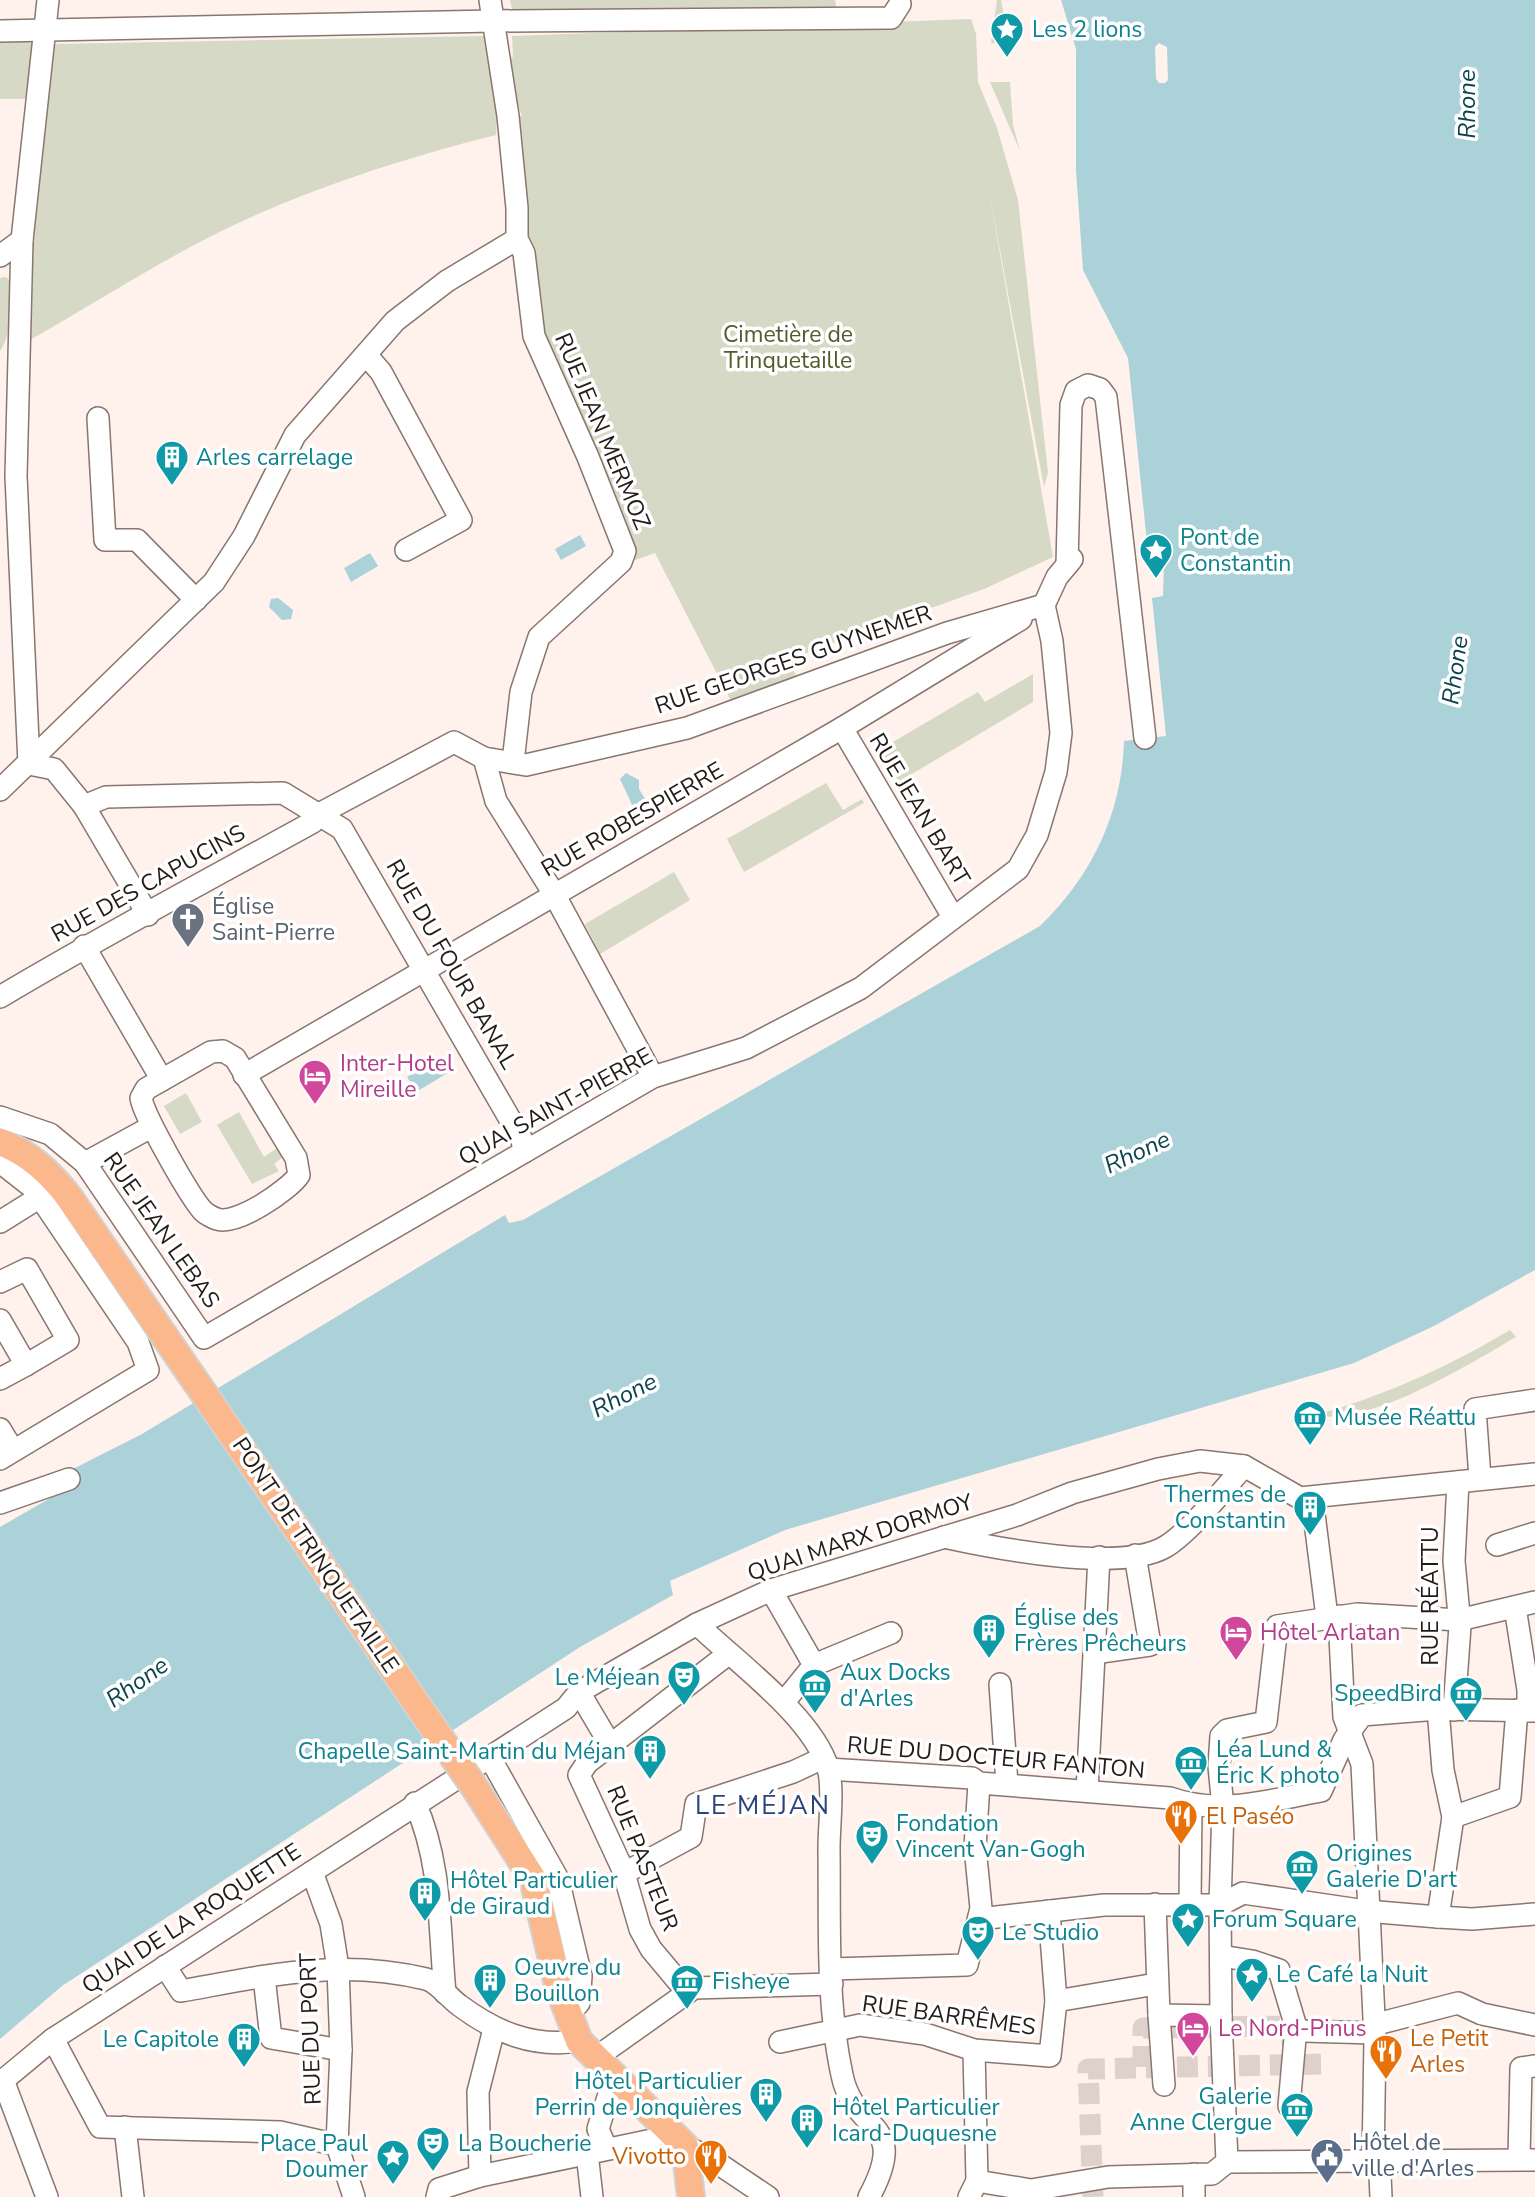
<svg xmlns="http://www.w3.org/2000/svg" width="1535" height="2197" font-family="'Nunito Sans',sans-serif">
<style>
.green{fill:#d5d9c5}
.water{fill:#abd1d9;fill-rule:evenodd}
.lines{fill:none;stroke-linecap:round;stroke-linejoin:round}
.minor-tunnel{stroke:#ded1cc;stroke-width:21;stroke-dasharray:21 10;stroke-linecap:butt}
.minor-casing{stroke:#89766e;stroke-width:24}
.major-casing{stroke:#d3d1d1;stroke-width:30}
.minor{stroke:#fff;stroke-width:21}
.major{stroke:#fab88c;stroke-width:26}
.major-bridge-casing{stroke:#d3d1d1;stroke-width:30;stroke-linecap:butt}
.major-bridge{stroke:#fab88c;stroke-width:26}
.labels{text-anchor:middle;stroke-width:7;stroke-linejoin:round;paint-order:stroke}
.culture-label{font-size:23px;fill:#0d838f;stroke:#fff;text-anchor:start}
.park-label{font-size:23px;fill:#535b2a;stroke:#fff}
.street-label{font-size:23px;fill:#221b18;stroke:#fff}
.worship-label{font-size:23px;fill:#5b616d;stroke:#fff;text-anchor:start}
.hotel-label{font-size:23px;fill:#b23c85;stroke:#fff;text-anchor:start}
.food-label{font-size:23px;fill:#c56008;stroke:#fff;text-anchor:start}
.service-label{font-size:23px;fill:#4e5e75;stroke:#fff;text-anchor:start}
.water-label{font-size:24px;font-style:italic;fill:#0c444e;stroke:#fff}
.quarter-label{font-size:26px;letter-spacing:2px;fill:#2a437b;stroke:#fff}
</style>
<rect width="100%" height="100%" fill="#fff1ec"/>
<g class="green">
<polygon points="510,0 835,0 837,11 514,17"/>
<polygon points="997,0 1001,0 1009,43 991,43"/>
<path d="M971,19L976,34L978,82L997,128L1018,200L1048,473L1044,487L989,191L1053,557L984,589L787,660L799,680L733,705L655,553L635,560L538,334L517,116H522L518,106L497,111L496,135C408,157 317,186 234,225C164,258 97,302 30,340L29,284L54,44L484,36L491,59L513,57L512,36Z"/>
<polygon points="0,41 34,41 25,99 0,99"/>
<polygon points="990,82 1010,82 1013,125 1020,151"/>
<path d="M5,277L11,281C9,301 13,334 0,351V278Z"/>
<polygon points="1033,674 1033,702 895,784 876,752 978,692 985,702"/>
<polygon points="826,783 843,810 862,799 864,803 744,872 727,839"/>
<polygon points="674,872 690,900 600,954 585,924"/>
<polygon points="186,1093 202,1122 180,1134 164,1106"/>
<polygon points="239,1112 264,1157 280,1146 284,1156 274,1164 279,1171 252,1184 217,1125"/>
<path d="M1510,1330L1516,1337C1471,1363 1367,1428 1315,1415C1384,1396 1448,1367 1510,1330Z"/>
</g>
<g class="water">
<path d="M1061,0H1535V1270L1434,1326L1354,1363L785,1530L670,1581L673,1595L580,1647L62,1986L0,2039V1527L73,1485L65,1473L142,1434L505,1215L509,1223L523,1220L1040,926C1092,876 1122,813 1124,741L1166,736L1152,598L1163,596L1164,563L1162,560L1149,562L1128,358L1083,270L1076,170V49ZM1159,43L1167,47L1168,80L1165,83H1159L1156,79L1155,47Z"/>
<polygon points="580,535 586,546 561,560 555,549"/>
<polygon points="370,553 378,566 351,582 344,568"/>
<polygon points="278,598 293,610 291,619 282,620 269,607 271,599"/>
<polygon points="626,773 639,780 639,789 647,802 634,809 620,779"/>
<polygon points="442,1056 451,1071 416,1092 407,1077"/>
</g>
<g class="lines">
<g class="minor-tunnel">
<polyline points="1143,2067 1143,2028 1292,2026 1292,2045"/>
<polyline points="1093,2197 1088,2069 1321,2064"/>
</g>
<defs>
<g id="minor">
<polyline points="490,0 508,116 517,208 517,239 524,253 534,336 588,457 625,551 621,562 539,637 521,692 513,762"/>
<polyline points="0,31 493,21 891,18 900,4"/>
<polyline points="0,256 22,240"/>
<polyline points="367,356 381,372 461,520 406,550"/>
<polyline points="98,418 105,540 137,540 196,600"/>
<polyline points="1067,565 1071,405 1076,391 1088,385 1100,389 1106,397 1145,738"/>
<polyline points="1044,605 1057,577 1072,559"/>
<polyline points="842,728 953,917"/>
<polyline points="484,758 496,801 554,894 653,1077"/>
<polyline points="29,764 16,476 22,240 48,0"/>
<polyline points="29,764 54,769 84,806 148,915"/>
<polyline points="0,790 214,582 244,536 295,435 395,321 447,281 517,239"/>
<polyline points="84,806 106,797 283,793 342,829 522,1140 524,1152"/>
<polyline points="84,946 162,1080"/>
<path d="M0,997C102,936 208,880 313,822L319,814L454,742L484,758L526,765L687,728L947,633L1044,605"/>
<path d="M223,1051L235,1058L296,1158L299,1175C289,1190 236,1226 217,1219C213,1218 206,1214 203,1211C190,1197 144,1116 141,1098L146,1089L211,1052Z"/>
<polyline points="244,1075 842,728 1021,619"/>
<polyline points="0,1117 50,1134 85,1163 204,1338 653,1077 746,1048 861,988 1018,869 1037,835 1056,772 1061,733 1052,641 1044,605"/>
<polyline points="0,1162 32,1187 40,1197 138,1342 148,1370 0,1459"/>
<polyline points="85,1163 151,1127"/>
<polyline points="0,1222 40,1197"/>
<polyline points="0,1282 27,1269 68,1340 26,1365"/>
<polyline points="0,1320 26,1365 0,1379"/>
<polyline points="0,1429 12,1449"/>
<polyline points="1480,1478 1475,1409 1535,1400"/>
<polyline points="1312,1498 1327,1617"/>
<polyline points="0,1503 69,1479"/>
<path d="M944,1537C994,1548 1120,1573 1165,1547C1190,1532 1224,1489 1244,1466"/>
<polyline points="1497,1545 1535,1533"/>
<polyline points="771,1590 814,1665 784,1702"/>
<polyline points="1535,1602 1459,1620 1357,1614 1277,1626 1266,1722 1227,1730 1221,1736 1219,1766 1223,1808 1220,1905 1243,1893 1366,1911 1438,1917 1472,1919 1535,1914"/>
<polyline points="1515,1607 1528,1690 1528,1711"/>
<polyline points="1339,1616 1344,1717 1362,1764 1375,2039 1373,2162 1380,2175 1381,2197"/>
<path d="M697,1624C736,1662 812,1716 828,1768C834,1787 829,1826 829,1848C830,1923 826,2001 842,2075C854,2135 911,2119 869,2197"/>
<polyline points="1094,1653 1150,1645 1135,1555"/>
<polyline points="814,1665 891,1633"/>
<polyline points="1000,1684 1007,1784"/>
<polyline points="579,1692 611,1746"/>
<polyline points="1438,1709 1443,1770 1453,1817 1438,1917"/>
<polyline points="1454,1710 1460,1626 1454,1561 1458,1482"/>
<polyline points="489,1756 558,1879 581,1976 579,2003 567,2015"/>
<path d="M828,1769L972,1778L979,1783L1170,1798C1220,1816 1270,1800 1321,1791L1344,1740L1362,1715L1438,1709L1535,1711"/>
<polyline points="1087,1791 1099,1557"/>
<path d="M415,1803C442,1863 439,1929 445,1993"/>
<polyline points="1453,1817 1510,1797 1517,1710"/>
<polyline points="623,1870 630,1870 691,1837 696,1804 793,1772 823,1758"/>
<polyline points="312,1872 331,1924 338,1968 341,2050 337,2145 354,2197"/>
<polyline points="1190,1904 1191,1806"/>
<polyline points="979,1919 1104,1905 1220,1905 1221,2016 1159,2015 1155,1904"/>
<polyline points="1221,1956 1252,1961 1279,1970 1296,2027 1303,2031 1374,2033"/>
<path d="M165,1966L181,1991C266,1976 338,1958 426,1979C438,1982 449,1998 459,2005C495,2032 533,2048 579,2041"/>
<polyline points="831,1969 967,1965 981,1908 975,1847 979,1783"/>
<polyline points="264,1977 271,2038 341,2050"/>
<polyline points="687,1992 651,1949 640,1929 623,1870 579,1775 587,1763 723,1658 725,1651"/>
<polyline points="1056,2001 1156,1984"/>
<polyline points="1159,2015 1164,2085"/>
<polyline points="1221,2016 1227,2162"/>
<polyline points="1373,2025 1458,2003 1482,2014 1535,2025"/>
<polyline points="53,2039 100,2127 280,2132 337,2145"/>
<polyline points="780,2042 860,2025 925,2034 974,2050 1050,2056 1056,2001 1049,1911"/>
<polyline points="594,2059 694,1988 832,1984"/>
<polyline points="3,2080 47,2197"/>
<polyline points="0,2083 53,2039 566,1708 579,1692 697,1624 771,1590 1017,1515 1072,1493 1158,1469 1200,1461 1244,1466 1300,1498 1535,1474"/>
<polyline points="1289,2106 1296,2027"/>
<polyline points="125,2127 133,2197"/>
<polyline points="685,2146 710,2158 768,2197"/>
<polyline points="606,2148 598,2129 614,2078"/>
<polyline points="587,2153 592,2197"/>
<polyline points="1519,2159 1521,2068 1535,2066"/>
<polyline points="480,2176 478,2092 494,2029"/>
<polyline points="977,2181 1031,2190 1108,2177 1212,2174 1227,2162 1535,2160"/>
<polyline points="437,2197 439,2189 480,2176 676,2135"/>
<polyline points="969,2197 977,2181 974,2050"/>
<polyline points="1194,2197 1194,2174"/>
</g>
<g id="major">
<path d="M0,1142C29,1153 50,1173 69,1197L454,1758"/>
<polyline points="473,1785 533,1879 559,1989 579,2041 685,2146 691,2197"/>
</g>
</defs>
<use href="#minor" class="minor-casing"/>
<use href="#major" class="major-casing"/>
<use href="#minor" class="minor"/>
<use href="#major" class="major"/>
<defs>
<polyline id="major-bridge" points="454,1758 473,1785"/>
</defs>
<use href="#major-bridge" class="major-bridge-casing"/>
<use href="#major-bridge" class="major-bridge"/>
</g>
<defs>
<symbol id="sight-pin" viewBox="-11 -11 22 30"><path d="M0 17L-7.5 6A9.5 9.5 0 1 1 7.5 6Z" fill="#0f9aa8" stroke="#fff"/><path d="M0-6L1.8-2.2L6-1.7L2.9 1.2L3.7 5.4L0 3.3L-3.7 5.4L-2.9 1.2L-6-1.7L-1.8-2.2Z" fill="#fff"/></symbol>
<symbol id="building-pin" viewBox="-11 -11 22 30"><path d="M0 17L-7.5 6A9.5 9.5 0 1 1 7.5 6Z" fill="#0f9aa8" stroke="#fff"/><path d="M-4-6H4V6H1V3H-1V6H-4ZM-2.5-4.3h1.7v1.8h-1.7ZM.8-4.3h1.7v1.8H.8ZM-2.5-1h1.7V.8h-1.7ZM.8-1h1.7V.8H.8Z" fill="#fff"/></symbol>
<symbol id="church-pin" viewBox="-11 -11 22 30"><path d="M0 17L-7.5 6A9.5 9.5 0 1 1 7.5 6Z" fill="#6b7280" stroke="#fff"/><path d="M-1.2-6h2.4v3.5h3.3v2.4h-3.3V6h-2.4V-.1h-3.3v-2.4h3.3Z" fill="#fff"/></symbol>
<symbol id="hotel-pin" viewBox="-11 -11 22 30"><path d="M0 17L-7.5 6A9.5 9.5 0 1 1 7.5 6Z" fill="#d1479c" stroke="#fff"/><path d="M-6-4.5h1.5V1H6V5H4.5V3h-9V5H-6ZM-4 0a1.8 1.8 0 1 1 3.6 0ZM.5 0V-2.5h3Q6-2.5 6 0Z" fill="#fff"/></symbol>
<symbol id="museum-pin" viewBox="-11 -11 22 30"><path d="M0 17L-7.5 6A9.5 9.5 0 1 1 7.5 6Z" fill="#0f9aa8" stroke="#fff"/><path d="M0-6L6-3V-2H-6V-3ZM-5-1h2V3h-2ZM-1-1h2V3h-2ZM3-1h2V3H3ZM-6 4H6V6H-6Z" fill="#fff"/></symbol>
<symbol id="theatre-pin" viewBox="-11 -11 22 30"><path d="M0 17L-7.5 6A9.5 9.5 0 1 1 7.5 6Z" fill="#0f9aa8" stroke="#fff"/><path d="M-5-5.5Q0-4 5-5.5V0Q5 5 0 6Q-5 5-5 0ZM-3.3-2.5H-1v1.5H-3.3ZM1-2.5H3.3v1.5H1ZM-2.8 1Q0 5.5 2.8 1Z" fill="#fff"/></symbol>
<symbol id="restaurant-pin" viewBox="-11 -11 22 30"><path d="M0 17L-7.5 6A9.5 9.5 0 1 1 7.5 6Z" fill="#e8710a" stroke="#fff"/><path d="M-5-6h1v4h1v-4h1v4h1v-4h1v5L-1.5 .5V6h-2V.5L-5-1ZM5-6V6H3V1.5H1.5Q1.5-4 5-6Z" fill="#fff"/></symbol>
<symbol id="civic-pin" viewBox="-11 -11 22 30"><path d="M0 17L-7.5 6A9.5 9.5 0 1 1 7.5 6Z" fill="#5c6f8a" stroke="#fff"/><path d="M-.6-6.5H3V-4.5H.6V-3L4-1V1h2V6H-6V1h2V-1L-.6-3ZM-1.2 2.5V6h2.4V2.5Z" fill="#fff"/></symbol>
</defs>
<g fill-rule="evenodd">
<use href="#sight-pin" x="988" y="10" width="38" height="52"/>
<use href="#building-pin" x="153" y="438" width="38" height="52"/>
<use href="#sight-pin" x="1137" y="531" width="38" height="52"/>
<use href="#church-pin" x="169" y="900" width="38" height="52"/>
<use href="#hotel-pin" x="296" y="1057" width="38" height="52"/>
<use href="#museum-pin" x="1291" y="1398" width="38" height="52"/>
<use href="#building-pin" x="1291" y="1488" width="38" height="52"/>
<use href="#building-pin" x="970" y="1611" width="38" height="52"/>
<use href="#hotel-pin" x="1217" y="1613" width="38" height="52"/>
<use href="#theatre-pin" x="665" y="1658" width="38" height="52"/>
<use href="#museum-pin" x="796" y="1666" width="38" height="52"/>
<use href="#museum-pin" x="1447" y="1674" width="38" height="52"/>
<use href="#building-pin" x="631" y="1732" width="38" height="52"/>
<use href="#museum-pin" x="1172" y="1743" width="38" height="52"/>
<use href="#restaurant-pin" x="1162" y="1797" width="38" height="52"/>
<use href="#theatre-pin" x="853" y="1817" width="38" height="52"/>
<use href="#museum-pin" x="1283" y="1847" width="38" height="52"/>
<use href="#building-pin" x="406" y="1874" width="38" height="52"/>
<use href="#sight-pin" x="1169" y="1900" width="38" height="52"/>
<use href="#theatre-pin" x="959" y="1913" width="38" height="52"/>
<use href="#sight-pin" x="1233" y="1955" width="38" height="52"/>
<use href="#building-pin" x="471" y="1961" width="38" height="52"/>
<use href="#museum-pin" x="668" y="1962" width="38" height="52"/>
<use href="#hotel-pin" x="1174" y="2009" width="38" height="52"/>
<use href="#building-pin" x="225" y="2020" width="38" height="52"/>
<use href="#restaurant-pin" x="1367" y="2032" width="38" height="52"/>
<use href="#building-pin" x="747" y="2075" width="38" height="52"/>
<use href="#museum-pin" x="1278" y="2090" width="38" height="52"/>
<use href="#building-pin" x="788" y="2101" width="38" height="52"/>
<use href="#theatre-pin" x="414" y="2124" width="38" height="52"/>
<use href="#civic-pin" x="1308" y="2136" width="38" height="52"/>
<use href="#sight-pin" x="374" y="2137" width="38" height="52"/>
<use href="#restaurant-pin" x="692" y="2137" width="38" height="52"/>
</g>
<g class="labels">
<g class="culture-label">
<text x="1032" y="37">Les 2 lions</text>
<text x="196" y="465">Arles carrelage</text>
<text x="1180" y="545">Pont de<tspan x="1180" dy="26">Constantin</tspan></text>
<text x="1334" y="1425">Musée Réattu</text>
<text x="1286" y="1502" text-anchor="end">Thermes de<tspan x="1286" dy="26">Constantin</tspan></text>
<text x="1014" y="1625">Église des<tspan x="1014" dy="26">Frères Prêcheurs</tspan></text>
<text x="840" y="1680">Aux Docks<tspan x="840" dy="26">d'Arles</tspan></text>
<text x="660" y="1685" text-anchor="end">Le Méjean</text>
<text x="1442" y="1701" text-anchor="end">SpeedBird</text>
<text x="1216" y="1757">Léa Lund &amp;<tspan x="1216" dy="26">Éric K photo</tspan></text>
<text x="626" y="1759" text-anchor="end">Chapelle Saint-Martin du Méjan</text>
<text x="896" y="1831">Fondation<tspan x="896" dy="26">Vincent Van-Gogh</tspan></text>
<text x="1326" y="1861">Origines<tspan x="1326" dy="26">Galerie D'art</tspan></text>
<text x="450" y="1888">Hôtel Particulier<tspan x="450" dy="26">de Giraud</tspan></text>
<text x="1212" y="1927">Forum Square</text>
<text x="1002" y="1940">Le Studio</text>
<text x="514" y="1975">Oeuvre du<tspan x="514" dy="26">Bouillon</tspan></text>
<text x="1276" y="1982">Le Café la Nuit</text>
<text x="712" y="1989">Fisheye</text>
<text x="219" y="2047" text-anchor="end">Le Capitole</text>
<text x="742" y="2089" text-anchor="end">Hôtel Particulier<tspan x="742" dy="26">Perrin de Jonquières</tspan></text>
<text x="1272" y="2104" text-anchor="end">Galerie<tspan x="1272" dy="26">Anne Clergue</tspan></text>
<text x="832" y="2115">Hôtel Particulier<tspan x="832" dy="26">Icard-Duquesne</tspan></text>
<text x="368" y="2151" text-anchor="end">Place Paul<tspan x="368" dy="26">Doumer</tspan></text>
<text x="458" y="2151">La Boucherie</text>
</g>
<g class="park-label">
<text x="788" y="342">Cimetière de<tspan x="788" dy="26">Trinquetaille</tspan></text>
</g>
<g class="street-label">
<text transform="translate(603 431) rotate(67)" y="8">RUE JEAN MERMOZ</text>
<text transform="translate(793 659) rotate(-19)" y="8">RUE GEORGES GUYNEMER</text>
<text transform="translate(920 809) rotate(59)" y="8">RUE JEAN BART</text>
<text transform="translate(632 819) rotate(-30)" y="8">RUE ROBESPIERRE</text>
<text transform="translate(148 883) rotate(-29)" y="8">RUE DES CAPUCINS</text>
<text transform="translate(452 964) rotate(60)" y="8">RUE DU FOUR BANAL</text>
<text transform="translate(555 1106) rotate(-29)" y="8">QUAI SAINT-PIERRE</text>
<text transform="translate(162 1230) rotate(55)" y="8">RUE JEAN LEBAS</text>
<text transform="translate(860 1537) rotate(-18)" y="8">QUAI MARX DORMOY</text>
<text transform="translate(316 1555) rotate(56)" y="8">PONT DE TRINQUETAILLE</text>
<text transform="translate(1430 1596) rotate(-90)" y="8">RUE RÉATTU</text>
<text transform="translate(996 1757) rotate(5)" y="8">RUE DU DOCTEUR FANTON</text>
<text transform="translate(643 1858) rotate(68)" y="8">RUE PASTEUR</text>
<text transform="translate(191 1918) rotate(-33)" y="8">QUAI DE LA ROQUETTE</text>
<text transform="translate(949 2015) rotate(8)" y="8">RUE BARRÊMES</text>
<text transform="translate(310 2029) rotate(-92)" y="8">RUE DU PORT</text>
</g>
<g class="worship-label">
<text x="212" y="914">Église<tspan x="212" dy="26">Saint-Pierre</tspan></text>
</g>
<g class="hotel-label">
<text x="340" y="1071">Inter-Hotel<tspan x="340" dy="26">Mireille</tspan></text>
<text x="1260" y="1640">Hôtel Arlatan</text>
<text x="1218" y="2036">Le Nord-Pinus</text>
</g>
<g class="food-label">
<text x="1206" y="1824">El Paséo</text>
<text x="1410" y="2046">Le Petit<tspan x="1410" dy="26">Arles</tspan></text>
<text x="686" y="2164" text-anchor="end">Vivotto</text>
</g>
<g class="service-label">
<text x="1352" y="2150">Hôtel de<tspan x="1352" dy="26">ville d'Arles</tspan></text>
</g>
<g class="water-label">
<text transform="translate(1467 104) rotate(-90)" y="8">Rhone</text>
<text transform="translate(1455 670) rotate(-82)" y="8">Rhone</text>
<text transform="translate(1137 1152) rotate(-25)" y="8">Rhone</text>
<text transform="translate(624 1395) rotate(-27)" y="8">Rhone</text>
<text transform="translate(137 1682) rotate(-35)" y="8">Rhone</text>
</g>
<g class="quarter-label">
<text x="763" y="1814">LE MÉJAN</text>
</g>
</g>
</svg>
